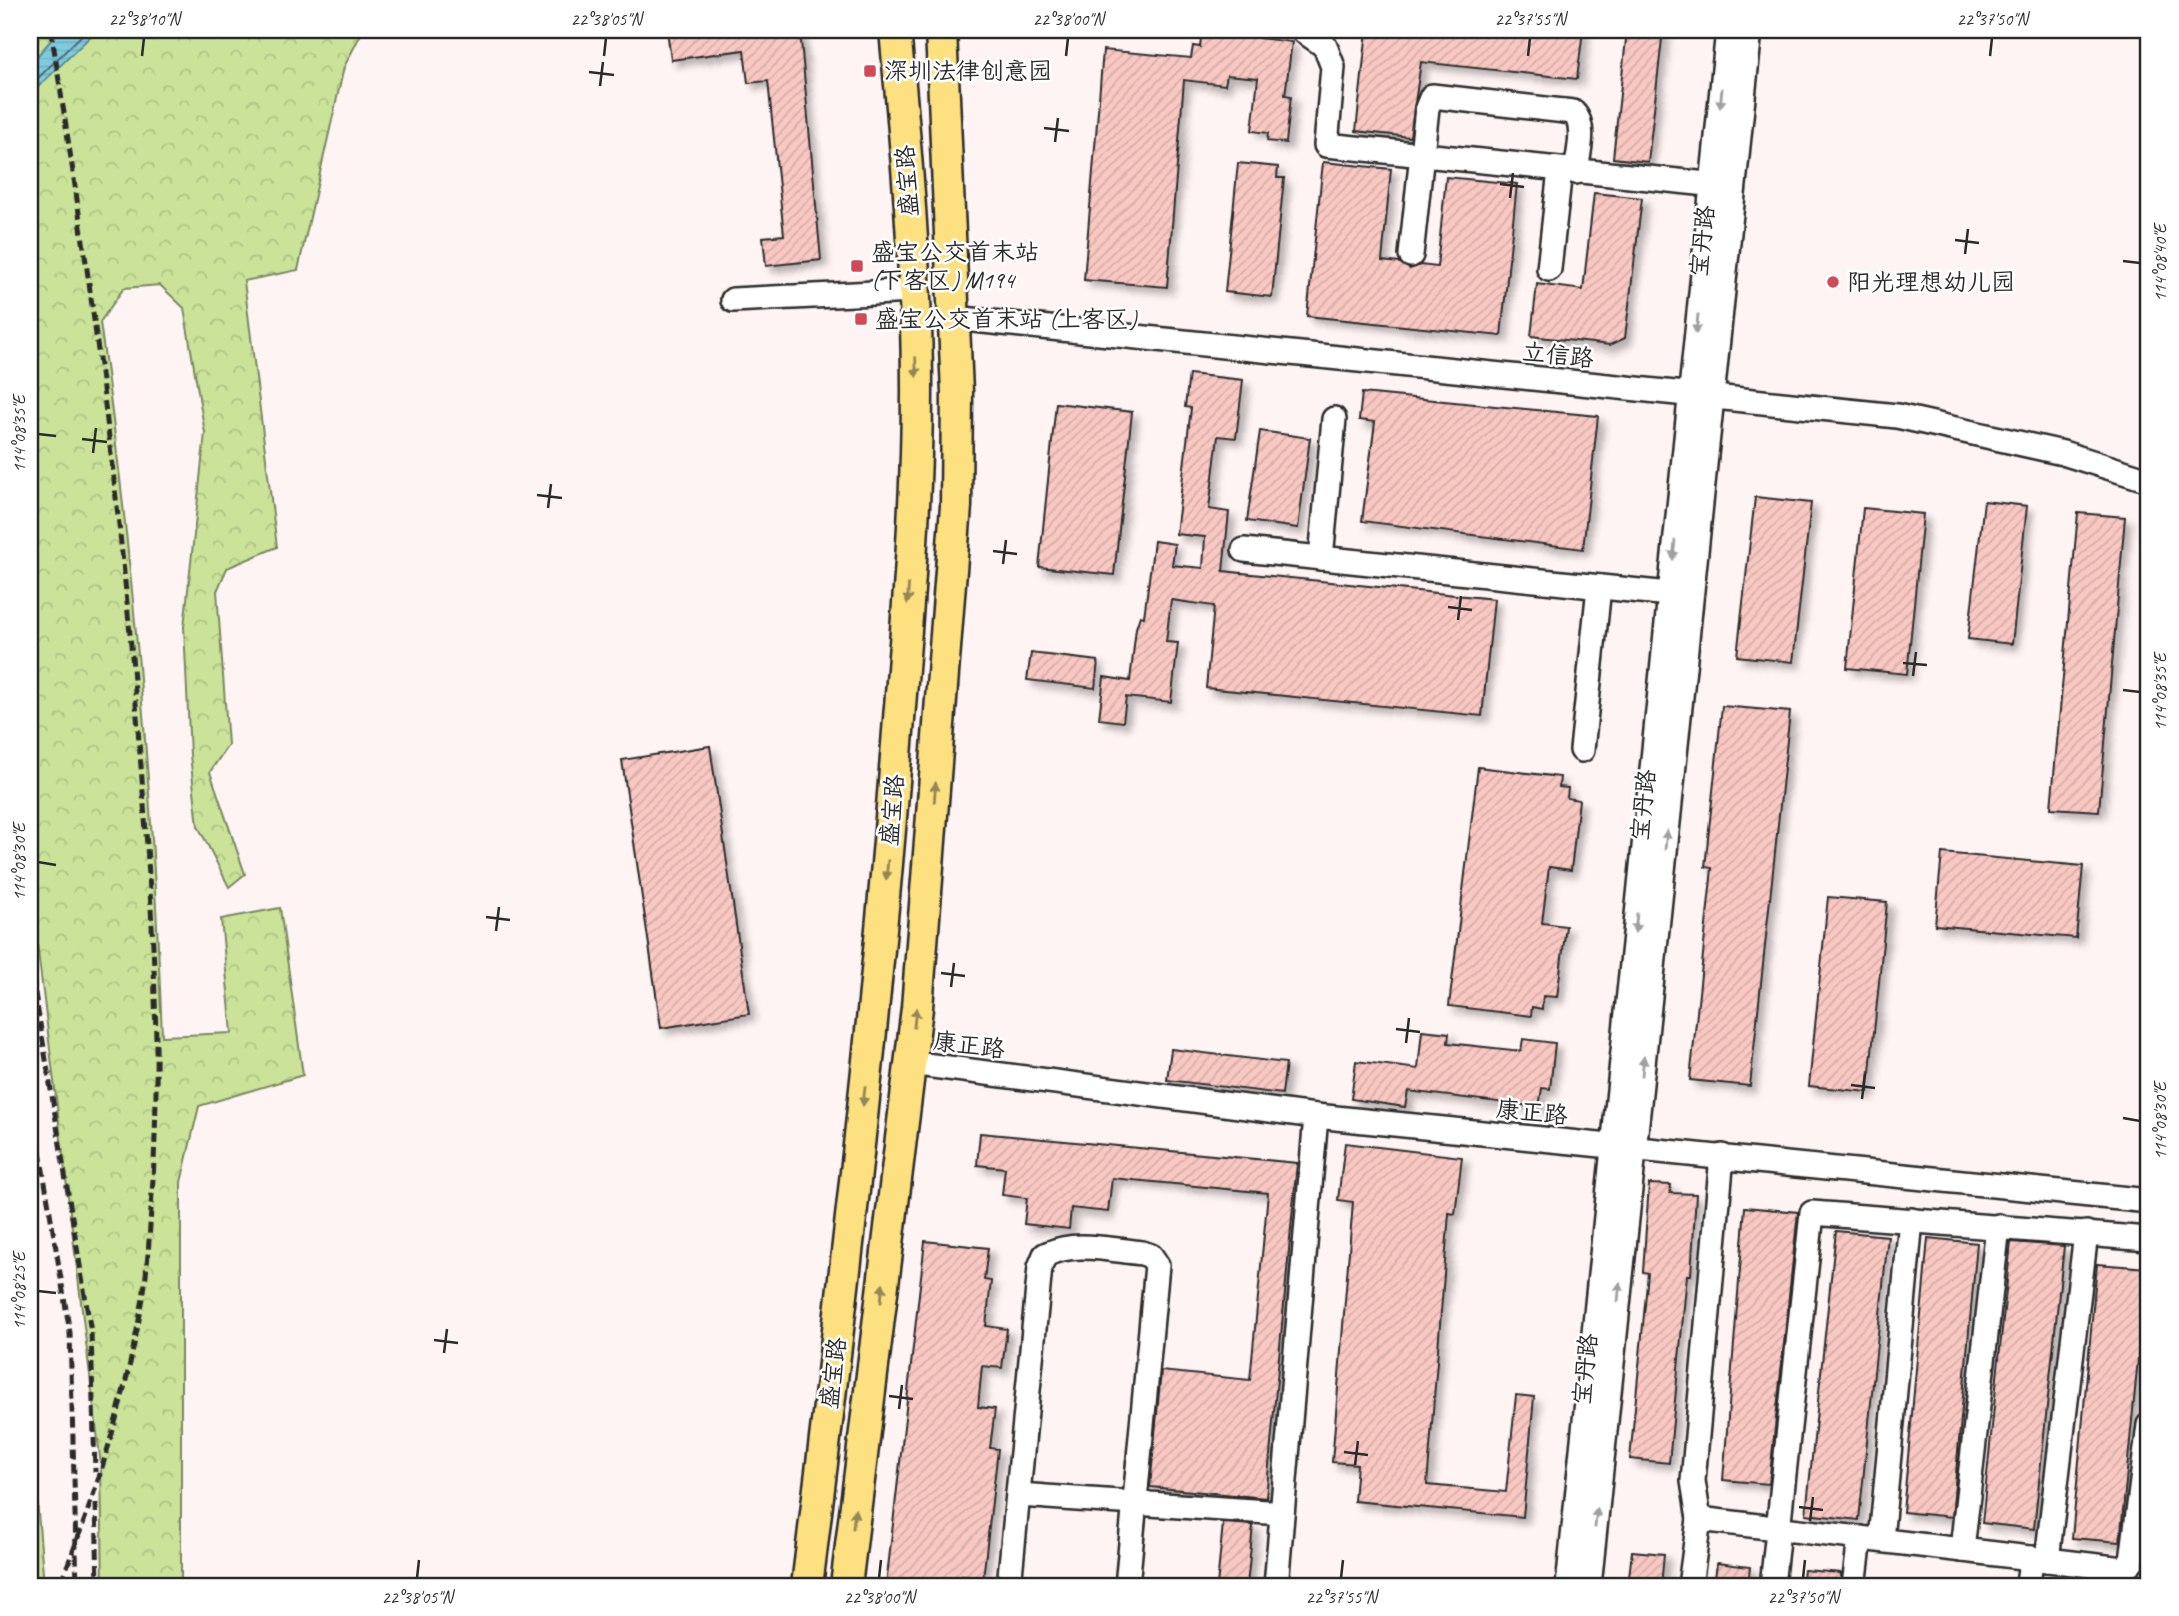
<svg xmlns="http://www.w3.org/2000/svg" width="2179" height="1616" font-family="Caveat,'LXGW WenKai TC',sans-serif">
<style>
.forest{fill:url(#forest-crowns);stroke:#7a8762;stroke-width:2}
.water{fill:url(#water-rules);stroke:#5d8b96;stroke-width:2}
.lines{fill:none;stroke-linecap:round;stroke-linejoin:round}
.shore{stroke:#4d6b73;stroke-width:2}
.building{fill:url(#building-hatch);stroke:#2b2b2b;stroke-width:2;filter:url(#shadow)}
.minor-casing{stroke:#2b2b2b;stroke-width:28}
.major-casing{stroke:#2b2b2b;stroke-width:35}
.minor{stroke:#fff;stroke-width:23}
.major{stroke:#fde080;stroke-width:30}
.rail{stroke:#2b2b2b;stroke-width:5;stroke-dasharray:10 5;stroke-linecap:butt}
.oneway{fill:#a0a0a0}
.oneway2{fill:#948656}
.ticks{fill:none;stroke:#2b2b2b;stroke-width:2.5}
.poi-dot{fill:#d1495b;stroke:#fff;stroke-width:2.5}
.labels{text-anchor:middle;stroke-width:5;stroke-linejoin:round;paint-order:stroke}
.poi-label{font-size:24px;fill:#2b2b2b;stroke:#fff;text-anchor:start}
.street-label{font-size:24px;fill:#2b2b2b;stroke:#fff}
.neatline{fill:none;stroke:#2b2b2b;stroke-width:2.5}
.ticks-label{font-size:18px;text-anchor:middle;fill:#2b2b2b}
</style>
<defs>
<pattern id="forest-crowns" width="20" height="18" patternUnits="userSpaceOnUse" patternTransform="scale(1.75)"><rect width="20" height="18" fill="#cae399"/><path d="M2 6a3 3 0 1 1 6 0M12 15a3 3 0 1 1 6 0" fill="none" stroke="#aec384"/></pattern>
<pattern id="water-rules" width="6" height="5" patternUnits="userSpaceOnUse" patternTransform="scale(1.75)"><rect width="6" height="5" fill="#7fcbde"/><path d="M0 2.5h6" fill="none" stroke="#6eaebf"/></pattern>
<pattern id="building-hatch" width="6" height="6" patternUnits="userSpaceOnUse" patternTransform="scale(1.75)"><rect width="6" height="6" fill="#f9c8c2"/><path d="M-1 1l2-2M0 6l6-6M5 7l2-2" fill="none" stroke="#d6aca7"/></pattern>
<filter id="shadow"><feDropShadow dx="6" dy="6" stdDeviation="3.5" flood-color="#0004"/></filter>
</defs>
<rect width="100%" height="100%" fill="#fef4f3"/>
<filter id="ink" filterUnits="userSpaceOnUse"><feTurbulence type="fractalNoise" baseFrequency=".0143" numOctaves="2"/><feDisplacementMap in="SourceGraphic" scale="14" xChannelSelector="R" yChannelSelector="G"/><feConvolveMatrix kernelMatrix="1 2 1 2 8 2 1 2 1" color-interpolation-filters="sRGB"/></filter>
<g filter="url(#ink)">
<g class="forest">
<path d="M30,30H363L344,67L298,270L244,281L277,547L227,568L217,591L228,745L210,772L245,874L229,887L198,826L190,755L184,627L205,433L184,308L160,285L124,288L100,322C133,557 153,799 162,1036L232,1033L221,919L280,908L303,1075L199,1106L181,1182V1586H103L101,1465L30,886Z"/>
<polygon points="30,1414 44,1586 30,1586"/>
</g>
<polygon class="water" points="60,30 97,30 30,95 30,64"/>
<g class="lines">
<polyline class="shore" points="30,86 87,30"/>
</g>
<g class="building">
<polygon points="667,30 800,30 821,260 766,266 763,237 784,235 768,81 748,83 744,50 671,60"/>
<polygon points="1202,30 1260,30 1259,38 1292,42 1285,95 1291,96 1286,143 1267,141 1268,133 1252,131 1258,78 1227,75 1225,85 1184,80 1167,287 1084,280 1103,50 1191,58 1193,46 1200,47"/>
<polygon points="1367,30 1583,30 1577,79 1421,62 1410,137 1356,131"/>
<polygon points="1627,30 1663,30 1648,162 1613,158"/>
<polygon points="1323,162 1391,169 1382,261 1400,263 1410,269 1420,265 1437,267 1446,177 1517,184 1501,336 1307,316"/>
<polygon points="1238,163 1278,167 1277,178 1284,178 1272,297 1225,292"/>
<polygon points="1594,193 1642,198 1625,338 1610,345 1531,336 1537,284 1583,290"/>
<polygon points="1189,374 1243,380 1236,438 1218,436 1209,509 1229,512 1223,571 1494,599 1482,716 1206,688 1214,606 1171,600 1166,642 1178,643 1171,702 1126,697 1123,722 1099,719 1104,677 1130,681 1136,628 1140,616 1144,617 1154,541 1175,544 1172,565 1203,568 1205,537 1176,534 1191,408 1185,407"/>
<polygon points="1362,393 1598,416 1583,549 1362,521 1375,422 1359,420"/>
<polygon points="1056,403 1132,412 1114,575 1039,567"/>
<polygon points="1260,431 1310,438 1298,528 1247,521"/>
<polygon points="1755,497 1811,503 1793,662 1737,656"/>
<polygon points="1984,501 2027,506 2012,644 1968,639"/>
<polygon points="1863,508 1923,514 1907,674 1847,668"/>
<polygon points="2078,513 2125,517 2099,811 2051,808"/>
<polygon points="1031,653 1098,661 1095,688 1027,680"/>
<polygon points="1722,706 1790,712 1750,1086 1690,1080 1712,868 1705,867"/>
<polygon points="710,746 749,1014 661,1028 622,760"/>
<polygon points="1478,767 1560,777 1559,787 1568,788 1567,798 1579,800 1571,870 1549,867 1542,923 1566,926 1557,997 1543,996 1542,1009 1532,1007 1531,1016 1449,1006"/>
<polygon points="1942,853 2083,866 2076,938 1935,925"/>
<polygon points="1828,897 1887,902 1868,1092 1809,1086"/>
<polygon points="1422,1030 1449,1033 1448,1043 1521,1051 1523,1039 1555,1043 1550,1089 1542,1088 1539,1107 1408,1091 1405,1107 1351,1099 1356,1061 1418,1069"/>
<polygon points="1171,1049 1286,1063 1282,1094 1167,1080"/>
<polygon points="980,1133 1297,1163 1266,1498 1150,1487 1161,1371 1250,1380 1268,1193 1112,1178 1108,1212 1071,1208 1069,1229 1024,1224 1027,1198 1002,1195 1005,1168 977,1165"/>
<polygon points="1345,1143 1462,1157 1455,1214 1449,1213 1427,1485 1506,1492 1516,1395 1534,1397 1523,1517 1354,1501 1357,1464 1332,1462 1353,1202 1338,1200"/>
<polygon points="1649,1184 1671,1185 1670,1193 1696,1194 1691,1275 1687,1275 1669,1463 1630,1459 1648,1273 1643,1272"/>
<polygon points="1745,1207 1798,1212 1769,1484 1723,1480"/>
<polygon points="1836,1231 1888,1236 1859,1520 1806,1514"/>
<polygon points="1928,1238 1977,1243 1952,1517 1903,1512"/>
<polygon points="925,1241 988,1248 984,1280 991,1281 986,1326 1007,1329 1002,1368 982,1366 978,1407 995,1409 990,1448 998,1449 983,1579 962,1576 961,1586 886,1586"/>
<polygon points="2011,1242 2064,1246 2034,1529 1982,1523"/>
<polygon points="2097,1264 2147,1268 2120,1542 2072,1538"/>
<polygon points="1223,1523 1253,1525 1247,1586 1217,1586"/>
<polygon points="1632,1551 1664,1554 1661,1586 1628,1586"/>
<polygon points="1717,1563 1750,1567 1748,1586 1714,1586"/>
<polygon points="1804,1570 1841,1573 1840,1586 1802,1586"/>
</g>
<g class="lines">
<defs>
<g id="minor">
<polyline points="1302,30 1325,46 1333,67 1326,145 1727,186"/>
<path d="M1411,255L1427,108L1432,96L1573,112C1587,125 1578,154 1576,172"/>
<polyline points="1549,269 1560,170"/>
<polyline points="733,300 913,291"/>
<polyline points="954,318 1897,416 2063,453 2149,480"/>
<polyline points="1244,550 1669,594"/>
<polyline points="1321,558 1334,419"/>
<polyline points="1582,750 1599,587"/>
<polyline points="910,1063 1316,1116 2149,1201"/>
<polyline points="1018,1495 1282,1513"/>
<polyline points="1699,1519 1693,1481 1722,1156"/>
<polyline points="1881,1540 1911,1220"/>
<polyline points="1962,1550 1998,1226"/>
<polyline points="2047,1560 2086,1233"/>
<polyline points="2123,1569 2132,1561 2149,1425"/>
<path d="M1009,1586L1040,1267L1045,1255C1074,1240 1110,1250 1142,1253L1151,1256L1157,1265L1127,1586"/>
<polyline points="1276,1586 1316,1116"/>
<polyline points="1568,1586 1728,30"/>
<polyline points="1589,1586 1750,30"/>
<polyline points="1690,1586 1699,1519 2123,1569 2121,1586"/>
<polyline points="1772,1586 1812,1213 2149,1239"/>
<polyline points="1854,1586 1860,1538"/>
<polyline points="2028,1586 2031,1558"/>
</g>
<g id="major">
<path d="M807,1586C840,1319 872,1051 894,782C904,652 917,521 917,390C917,270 906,149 895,30"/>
<polyline points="846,1586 917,1008 956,506 957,392 941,30"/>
</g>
</defs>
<use href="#minor" class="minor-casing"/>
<use href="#major" class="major-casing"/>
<use href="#minor" class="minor"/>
<use href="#major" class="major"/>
<g class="rail">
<path d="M51,30C88,262 120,494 138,729C150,879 162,1029 153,1179C150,1219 149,1259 143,1298C126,1396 97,1495 59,1586"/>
<polyline points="30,963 91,1332 95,1472"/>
<polyline points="30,1092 70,1333 77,1586"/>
<polyline points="96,1503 98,1586"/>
</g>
</g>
<defs><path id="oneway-solid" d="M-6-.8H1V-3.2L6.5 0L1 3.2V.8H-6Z" transform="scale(1.75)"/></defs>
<g class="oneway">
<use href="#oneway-solid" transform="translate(1721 98) rotate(96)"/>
<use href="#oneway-solid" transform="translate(1697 324) rotate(96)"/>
<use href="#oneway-solid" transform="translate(1674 550) rotate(96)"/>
<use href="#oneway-solid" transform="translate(1666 840) rotate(-84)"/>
<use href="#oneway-solid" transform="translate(1636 923) rotate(96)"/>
<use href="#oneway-solid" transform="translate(1643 1066) rotate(-84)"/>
<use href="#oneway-solid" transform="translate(1619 1292) rotate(-84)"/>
<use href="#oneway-solid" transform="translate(1596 1518) rotate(-84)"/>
</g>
<g class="oneway2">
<use href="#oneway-solid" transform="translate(916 367) rotate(88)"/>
<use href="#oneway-solid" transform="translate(908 594) rotate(93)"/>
<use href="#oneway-solid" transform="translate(935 792) rotate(-86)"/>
<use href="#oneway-solid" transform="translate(887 870) rotate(95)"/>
<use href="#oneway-solid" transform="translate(915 1018) rotate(-83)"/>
<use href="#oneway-solid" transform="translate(864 1096) rotate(96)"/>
<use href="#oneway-solid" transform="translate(882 1293) rotate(-83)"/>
<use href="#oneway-solid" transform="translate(854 1519) rotate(-83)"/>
</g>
</g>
<path class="ticks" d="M142,56L144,38M604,56L606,38M1066,56L1068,38M1528,56L1530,38M1990,56L1992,38M589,72L614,75M600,86L603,62M1044,128L1069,131M1055,142L1058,118M1500,184L1524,187M1510,198L1513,173M1955,240L1979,243M1965,254L1968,229M2123,261L2140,263M38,434L56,436M82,439L107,442M93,453L96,428M537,495L562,498M548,508L551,484M993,551L1017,554M1003,564L1006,540M1448,607L1472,610M1458,620L1461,596M1903,663L1927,665M1913,676L1916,652M2123,690L2140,692M38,862L56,865M486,917L510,920M496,931L499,907M941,973L965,976M951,987L954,963M1396,1029L1420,1032M1406,1043L1409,1018M1851,1085L1875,1088M1862,1099L1865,1074M2123,1118L2140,1121M38,1291L56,1293M434,1340L458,1343M444,1353L447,1329M889,1396L913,1399M899,1409L902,1385M1344,1452L1368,1455M1355,1465L1358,1441M1799,1507L1823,1510M1810,1521L1813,1497M417,1578L419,1560M879,1578L881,1560M1341,1578L1343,1560M1803,1578L1805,1560"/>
<g class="poi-dot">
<rect x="863" y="64" width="14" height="14" rx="3.5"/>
<rect x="850" y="259" width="14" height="14" rx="3.5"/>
<circle cx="1833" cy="282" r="7"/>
<rect x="854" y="312" width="14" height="14" rx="3.5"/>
</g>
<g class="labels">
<g class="poi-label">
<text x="884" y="79">深圳法律创意园</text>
<text x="871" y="260">盛宝公交首末站<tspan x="871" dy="28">(下客区) M194</tspan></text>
<text x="1847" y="290">阳光理想幼儿园</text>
<text x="875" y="327">盛宝公交首末站 (上客区)</text>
</g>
<g class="street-label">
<text transform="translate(907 181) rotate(-94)" y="8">盛宝路</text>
<text transform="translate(1702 241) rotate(-84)" y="8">宝丹路</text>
<text transform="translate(1558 355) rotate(6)" y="8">立信路</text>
<text transform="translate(1643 805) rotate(-84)" y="8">宝丹路</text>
<text transform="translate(892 810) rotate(-85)" y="8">盛宝路</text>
<text transform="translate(969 1045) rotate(7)" y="8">康正路</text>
<text transform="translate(1532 1112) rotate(6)" y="8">康正路</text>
<text transform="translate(1585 1369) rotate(-84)" y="8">宝丹路</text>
<text transform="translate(833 1373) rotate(-83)" y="8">盛宝路</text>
</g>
</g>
<rect width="2179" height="1616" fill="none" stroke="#fff" stroke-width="77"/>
<rect x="38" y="38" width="2102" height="1540" class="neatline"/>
<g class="ticks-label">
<text x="144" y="25">22°38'10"N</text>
<text x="606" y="25">22°38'05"N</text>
<text x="1068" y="25">22°38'00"N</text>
<text x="1530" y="25">22°37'55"N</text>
<text x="1992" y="25">22°37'50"N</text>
<text transform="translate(2160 263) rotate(-90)" y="6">114°08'40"E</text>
<text transform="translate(19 434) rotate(-90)" y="6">114°08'35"E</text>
<text transform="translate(2160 692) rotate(-90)" y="6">114°08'35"E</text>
<text transform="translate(19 862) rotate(-90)" y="6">114°08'30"E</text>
<text transform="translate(2160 1121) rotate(-90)" y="6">114°08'30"E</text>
<text transform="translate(19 1291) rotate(-90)" y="6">114°08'25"E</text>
<text x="417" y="1603">22°38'05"N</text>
<text x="879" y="1603">22°38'00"N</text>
<text x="1341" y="1603">22°37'55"N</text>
<text x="1803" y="1603">22°37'50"N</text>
</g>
</svg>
